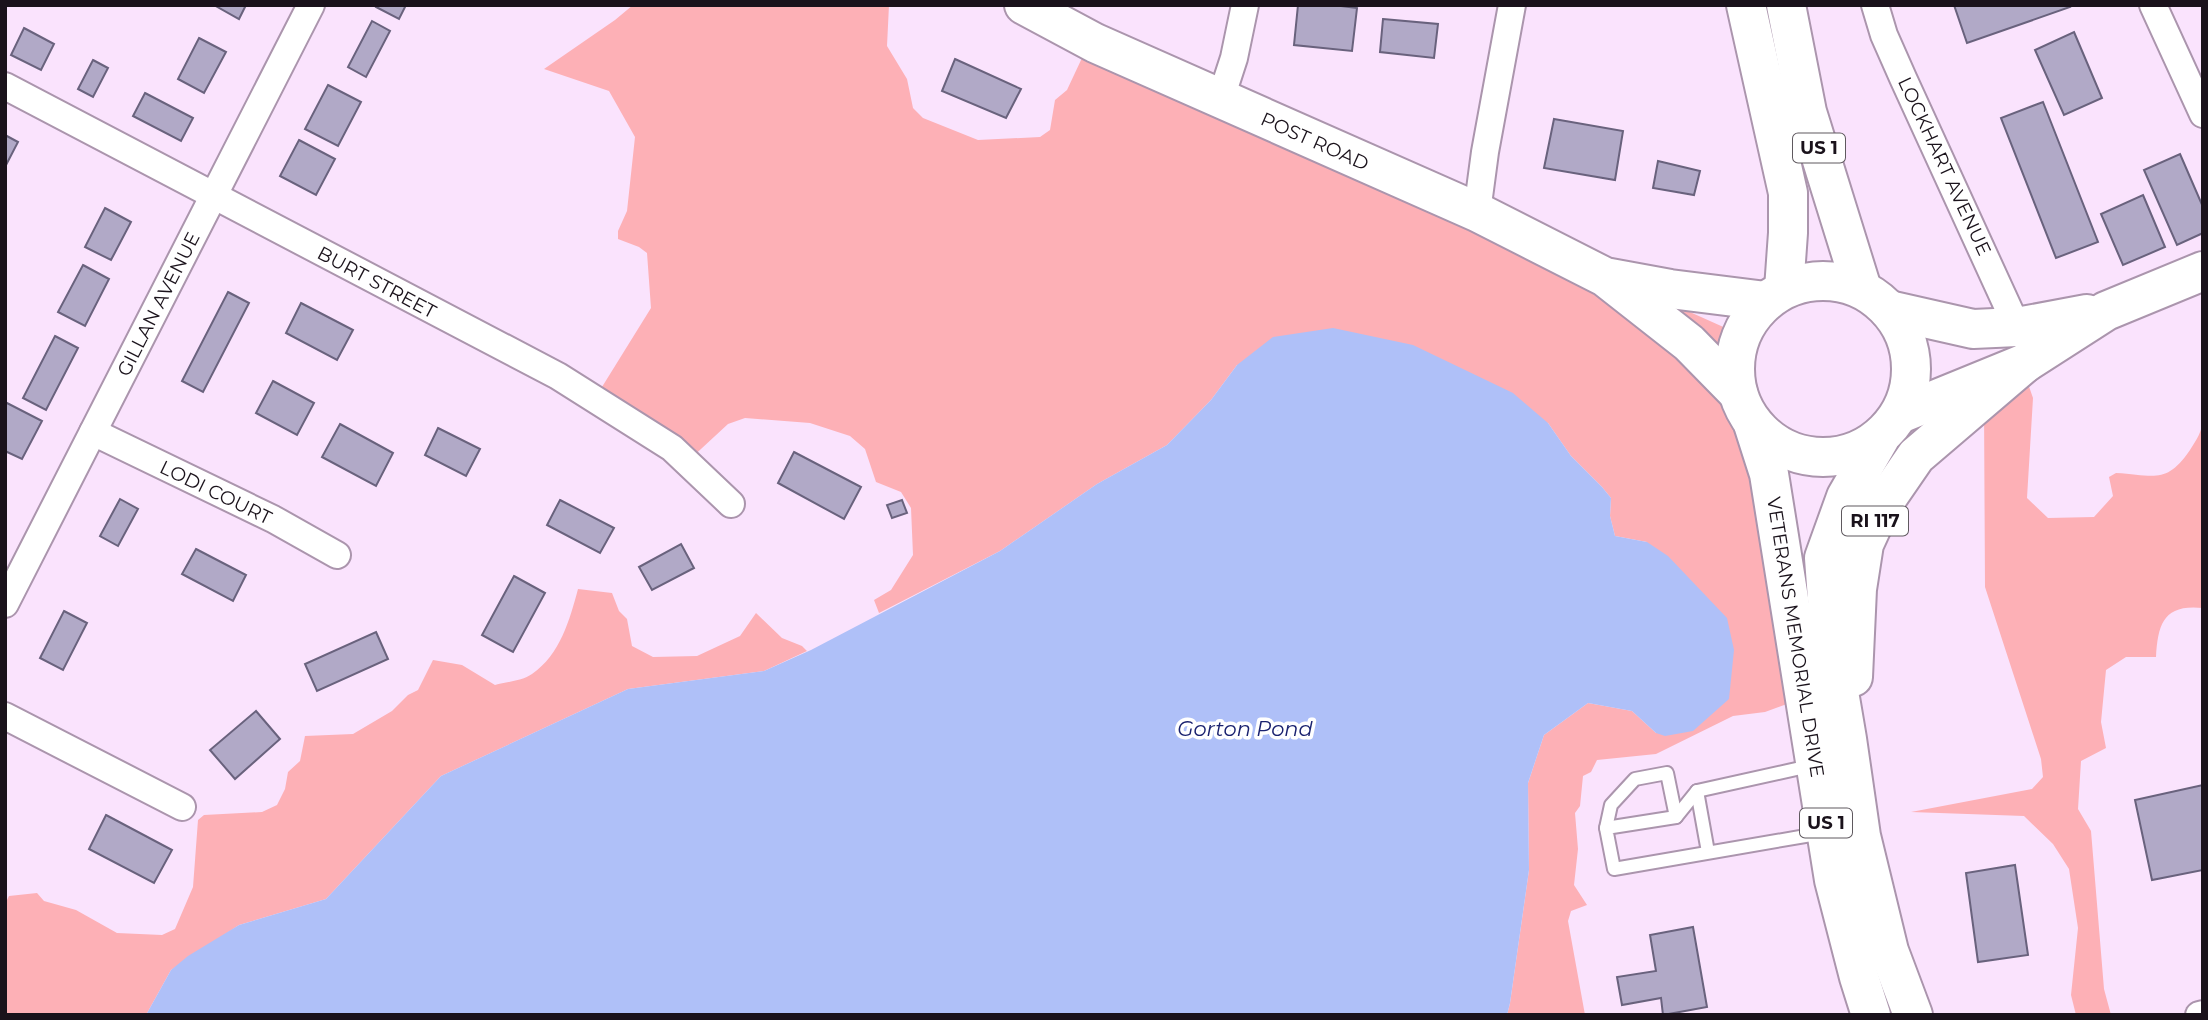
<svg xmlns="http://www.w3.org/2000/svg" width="2208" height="1020" font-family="Montserrat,sans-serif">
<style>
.green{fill:#fdb0b6}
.water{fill:#afc0f8}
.building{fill:#b1a9c7;stroke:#69627d;stroke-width:2}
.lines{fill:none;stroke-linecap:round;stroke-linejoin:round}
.lane-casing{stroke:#ab95ad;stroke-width:16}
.street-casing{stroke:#ab95ad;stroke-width:30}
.primary-casing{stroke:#ab95ad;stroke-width:42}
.lane{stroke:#fff;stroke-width:12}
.street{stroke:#fff;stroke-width:26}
.primary{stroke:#fff;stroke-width:38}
.labels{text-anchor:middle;stroke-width:7;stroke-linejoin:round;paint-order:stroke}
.shield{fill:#fff;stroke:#5f595f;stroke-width:2}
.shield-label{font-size:18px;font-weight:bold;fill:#1a121b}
.street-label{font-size:19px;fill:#1a121b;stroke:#fff}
.water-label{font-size:21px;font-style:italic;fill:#19216f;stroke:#fff}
</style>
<rect width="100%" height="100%" fill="#fae3fd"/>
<g class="green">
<path d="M633,5H889L887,46L907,79L913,108L923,118L978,140L1040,137L1050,130L1055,100L1067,90L1089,43L1739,334L1748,341C1751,462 1781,580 1806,697L1765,712L1733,716L1656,754L1597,760L1591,772L1583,776L1580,806L1575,813L1578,849L1574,885L1587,905L1571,911L1568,921L1585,1015H1507L1510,1003L1529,870L1528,783L1544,735L1588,703L1632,711L1656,733L1647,542L1615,536L1610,516L1611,498L1602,487L1571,456L1548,423L1237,365L1211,400L1167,445L1097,484L1000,551L879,613L874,600L891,590L913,555L911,508L901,492L876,482L865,449L850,436L810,423L745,418L728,424L688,461L597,395L651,308L647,253L639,247L618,239V231L627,211L635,137L609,91L544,69L615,20Z"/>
<path d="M2017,352L2033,398L2027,498L2048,518L2094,517L2113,496L2109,477L2116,473C2154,475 2166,485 2190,450C2197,439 2202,432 2203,419V608C2164,604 2158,623 2156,657H2126L2106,670L2101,722L2106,748L2081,761L2078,809L2091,831L2104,989L2111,1015H2076L2071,995L2078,928L2069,869L2053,844L2024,816L1911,812L2032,789L2043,777L2041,759L1985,587L1984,405Z"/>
<path d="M578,589L612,593L619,611L627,619L632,646L653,657L697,656L740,636L756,613L782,638L802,646L807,651L764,671L628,689L441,776L326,899L239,925L171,970L146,1015H5V904L9,896L37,893L44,901L76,910L117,933L162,935L175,929L193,887L198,820L204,815L262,812L277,805L285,789L288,772L300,761L305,736L353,734L392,711L408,695L418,690L433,660L462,665L495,685C506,682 522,681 532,674C560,655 570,619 578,589Z"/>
</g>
<polygon class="water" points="1333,328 1413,345 1513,393 1548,423 1571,456 1602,487 1611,498 1610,516 1615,536 1647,542 1668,556 1727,618 1734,650 1729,699 1693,731 1665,736 1656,733 1632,711 1588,703 1544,735 1528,783 1529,870 1510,1003 1507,1015 146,1015 171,970 188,956 239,925 326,899 441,776 628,689 764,671 811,650 1000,551 1097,484 1167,445 1211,400 1237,365 1273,337"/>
<g class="building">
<polygon points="214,5 246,5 239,19"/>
<polygon points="377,5 406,5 399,19 376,7"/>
<polygon points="1298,5 1333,5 1357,8 1352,51 1294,45"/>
<polygon points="1954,5 2069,5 2070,7 1967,43"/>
<polygon points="1383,19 1438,24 1434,58 1380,52"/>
<polygon points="372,21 390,31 366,77 348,67"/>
<polygon points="24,28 54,44 41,70 11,55"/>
<polygon points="2074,32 2102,98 2064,115 2035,50"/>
<polygon points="199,38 226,52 204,93 178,79"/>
<polygon points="955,59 1021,89 1006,118 942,91"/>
<polygon points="93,60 108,68 93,97 78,89"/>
<polygon points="328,85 361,102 338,146 305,129"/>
<polygon points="145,93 193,118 181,141 133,116"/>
<polygon points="2043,102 2098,242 2056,258 2001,118"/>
<polygon points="1554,119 1623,131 1615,180 1544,168"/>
<polygon points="5,135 18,142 5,167"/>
<polygon points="299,140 335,159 316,195 280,176"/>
<polygon points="2180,154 2203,207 2203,233 2177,245 2144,170"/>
<polygon points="1658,161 1700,171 1694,195 1653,188"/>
<polygon points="2143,195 2165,247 2123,265 2101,214"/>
<polygon points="105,208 131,222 111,260 85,247"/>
<polygon points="83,265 109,279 85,326 58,312"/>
<polygon points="228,292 249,303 203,392 182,381"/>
<polygon points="301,303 353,330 337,360 286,333"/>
<polygon points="55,336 78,348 46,410 23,398"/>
<polygon points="273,381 314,403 297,435 256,413"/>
<polygon points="5,402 42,421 22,459 5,451"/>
<polygon points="340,424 393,453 376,486 322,457"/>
<polygon points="438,428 480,449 466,476 425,455"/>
<polygon points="794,452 861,487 844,519 778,483"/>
<polygon points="120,499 138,509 118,546 100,536"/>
<polygon points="560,500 614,528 600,553 547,525"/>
<polygon points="902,500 907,513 892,518 887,505"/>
<polygon points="681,544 694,568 652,590 639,567"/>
<polygon points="196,549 246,575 233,601 182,574"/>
<polygon points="514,576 545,593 513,652 482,635"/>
<polygon points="64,611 87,623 63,670 40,658"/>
<polygon points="376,632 388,659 317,691 305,664"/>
<polygon points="256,711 280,739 235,779 210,750"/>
<polygon points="2203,785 2203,870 2152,880 2135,800"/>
<polygon points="106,815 172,850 154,883 89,849"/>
<polygon points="2015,865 2028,955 1978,962 1966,873"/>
<polygon points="1693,927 1707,1007 1663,1015 1661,998 1622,1005 1617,977 1656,971 1650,935"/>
</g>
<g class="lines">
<defs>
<g id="lane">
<polyline points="1810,766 1697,791 1676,817 1606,828 1614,869 1823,833"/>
<polyline points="1697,791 1708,852"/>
<polyline points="1606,828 1611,805 1635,779 1667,773 1676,817"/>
</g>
<g id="street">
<polyline points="1875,5 1884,35 1903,78 2017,327"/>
<polyline points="2153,5 2203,114"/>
<polyline points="5,86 558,376 672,448 731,504"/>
<polyline points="1221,98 1234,58 1245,5"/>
<polyline points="1477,212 1485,152 1512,5"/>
<polyline points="93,432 273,519 337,555"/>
<polyline points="5,604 311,5"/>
<polyline points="5,716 182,807"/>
<polyline points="2199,1015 2203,1014"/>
</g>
<g id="primary">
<polyline points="1024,5 1095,43 1477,212 1605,277 1689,343 1738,393"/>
<polyline points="1746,5 1788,193 1788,233 1784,289"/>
<polyline points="1786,5 1807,112 1862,289"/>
<polyline points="1610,278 1670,289 1766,301"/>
<circle cx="1823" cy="369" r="88"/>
<polyline points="1889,310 1973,329 2017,327 2087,314"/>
<polyline points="1900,414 2025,363 2106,311 2203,271"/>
<polyline points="1753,424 1769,474 1834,880 1859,977 1871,1015"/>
<polyline points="1880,438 1846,497 1824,558 1830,639 1847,739 1861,836 1889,951 1913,1015"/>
<polyline points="1853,677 1857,589 1864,544 1881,507 1916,456 2025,363"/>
</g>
</defs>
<use href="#lane" class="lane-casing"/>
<use href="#street" class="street-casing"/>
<use href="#primary" class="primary-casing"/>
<use href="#lane" class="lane"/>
<use href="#street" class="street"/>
<use href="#primary" class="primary"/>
</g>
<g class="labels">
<g class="shield">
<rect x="1793" y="133.5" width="52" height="29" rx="5"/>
<rect x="1842" y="506.5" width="66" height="29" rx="5"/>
<rect x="1800" y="808.5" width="52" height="29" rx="5"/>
</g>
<g class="shield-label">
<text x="1819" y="154">US 1</text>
<text x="1875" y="527">RI 117</text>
<text x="1826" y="829">US 1</text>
</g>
<g class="street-label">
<text transform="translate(1315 141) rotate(24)" y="7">POST ROAD</text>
<text transform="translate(1945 166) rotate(65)" y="7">LOCKHART AVENUE</text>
<text transform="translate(377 282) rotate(28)" y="7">BURT STREET</text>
<text transform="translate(158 304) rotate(-63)" y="7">GILLAN AVENUE</text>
<text transform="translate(216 492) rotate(26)" y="7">LODI COURT</text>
<text transform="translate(1796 637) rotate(81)" y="7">VETERANS MEMORIAL DRIVE</text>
</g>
<g class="water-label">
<text x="1245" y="736">Gorton Pond</text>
</g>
</g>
<rect width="2208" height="1020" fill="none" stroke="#1a121b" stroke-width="14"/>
</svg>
